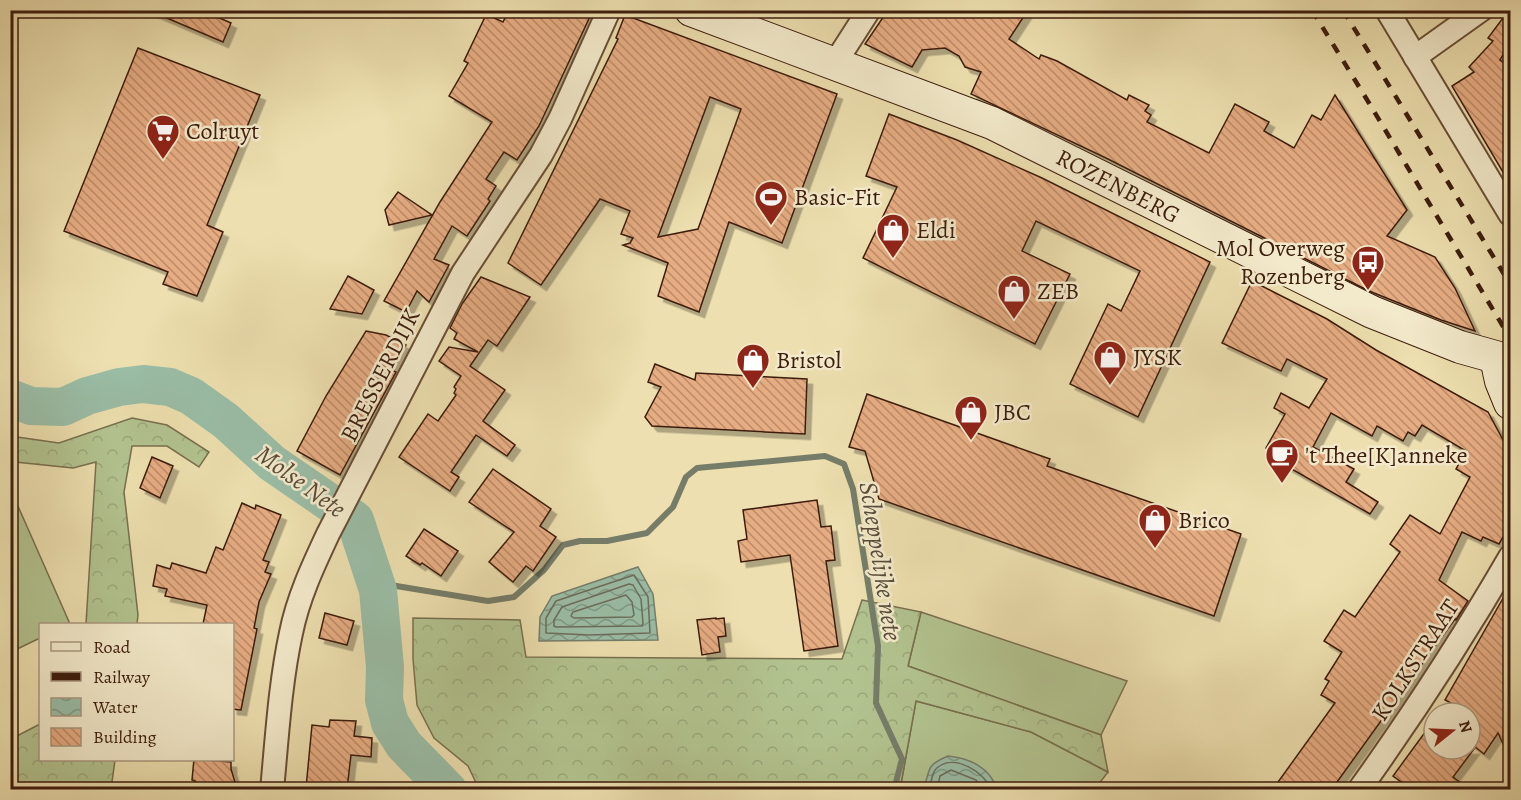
<svg xmlns="http://www.w3.org/2000/svg" width="1521" height="800" font-family="Alegreya,serif">
<style>
.grass{fill:#b2c38f;stroke:#78704e;stroke-width:1.5}
.forest{fill:url(#forest-crowns);stroke:#78704e;stroke-width:1.5}
.water{fill:url(#water-waves);stroke:#757d69;stroke-width:1.5}
.lines{fill:none;stroke-linecap:round;stroke-linejoin:round}
.shore{stroke:#6c6d5a;stroke-width:1.5}
.stream{stroke:#757d69;stroke-width:6}
.river{stroke:#9abda6;stroke-width:38}
.building{fill:url(#building-back-hatch);stroke:#3d1d0d;stroke-width:1.5;fill-rule:evenodd;filter:url(#shadow)}
.street-casing{stroke:#694e36;stroke-width:26}
.secondary-casing{stroke:#3d1d0d;stroke-width:34}
.street{stroke:#f3eacb;stroke-width:22}
.secondary{stroke:#f3eacb;stroke-width:32}
.rail{stroke:#3d1d0d;stroke-width:4.5;stroke-dasharray:10 10;stroke-linecap:butt}
.labels{text-anchor:middle;stroke-width:5;stroke-linejoin:round;paint-order:stroke}
.poi-label{font-size:24px;fill:#3d1d0d;stroke:#f3eacb;text-anchor:start}
.street-label{font-size:24px;fill:#3d1d0d;stroke:#f3eacb}
.water-label{font-size:26px;font-style:italic;fill:#594d3b;stroke:#f3eacb}
</style>
<defs>
<pattern id="forest-crowns" width="20" height="18" patternUnits="userSpaceOnUse" patternTransform="scale(1.5)"><rect width="20" height="18" fill="#b2c38f"/><path d="M2 6a3 3 0 1 1 6 0M12 15a3 3 0 1 1 6 0" fill="none" stroke="#9aa77a"/></pattern>
<pattern id="water-waves" width="16" height="10" patternUnits="userSpaceOnUse" patternTransform="scale(1.5)"><rect width="16" height="10" fill="#9abda6"/><path d="M0 5q4-4 8 0t8 0" fill="none" stroke="#7f9986"/></pattern>
<pattern id="building-back-hatch" width="6" height="6" patternUnits="userSpaceOnUse" patternTransform="scale(1.5)"><rect width="6" height="6" fill="#e6ac82"/><path d="M-1 5l2 2M0 0l6 6M5-1l2 2" fill="none" stroke="#bc8b69"/></pattern>
<filter id="shadow"><feDropShadow dx="5.5" dy="5.5" stdDeviation="0" flood-color="#0004"/></filter>
</defs>
<rect width="100%" height="100%" fill="#eddfaf"/>
<filter id="stains"><feTurbulence type="fractalNoise" baseFrequency=".00333" numOctaves="4"/><feColorMatrix values="0 0 0 0 .2 0 0 0 0 .09 0 0 0 0 .02 0 0 0 .5 -.17"/></filter>
<radialGradient id="worn" r=".72"><stop offset=".6" stop-color="#630" stop-opacity="0"/><stop offset="1" stop-color="#630" stop-opacity=".3"/></radialGradient>
<g class="grass">
<polygon points="10,488 70,624 40,624 40,638 11,652"/>
<polygon points="921,612 1127,681 1101,735 908,666"/>
<polygon points="916,701 1031,732 1108,772 1095,789 900,790"/>
</g>
<g class="forest">
<polygon points="132,418 167,425 209,452 199,467 167,446 132,446 124,492 138,615 137,624 86,624 96,462 73,468 15,462 11,453 11,432 17,437 59,443"/>
<polygon points="862,600 921,612 908,666 1101,735 1108,772 1031,732 916,701 900,789 479,789 468,766 434,738 417,705 413,659 413,618 520,620 526,657 842,659"/>
<polygon points="40,724 40,760 115,760 111,789 11,789 11,739"/>
</g>
<g class="water">
<polygon points="638,567 653,594 658,640 539,641 540,617 552,596"/>
<path d="M948,756C970,758 990,768 997,789H923C932,769 923,767 948,756Z"/>
</g>
<g class="lines">
<g class="shore">
<polygon points="634,575 648,597 650,633 590,635 546,633 546,618 556,601"/>
<polygon points="629,584 633,585 641,599 643,623 642,626 556,627 554,626 554,620 562,607"/>
<polygon points="626,595 632,602 634,615 632,617 574,618 571,616 573,612"/>
<path d="M929,790C932,782 931,772 938,767C955,754 985,772 991,790"/>
<polyline points="937,790 940,776 951,770 976,780 983,790"/>
</g>
<polyline class="stream" points="376,585 384,584 488,601 514,597 544,570 563,545 580,541 607,541 647,533 673,507 686,477 697,468 825,456 844,464 853,489 878,646 876,703 902,759 894,790"/>
<polyline class="river" points="10,398 31,406 63,407 87,396 119,387 143,384 170,387 191,396 226,421 272,463 355,520 378,590 385,667 384,700 390,723 404,745 448,790"/>
</g>
<g class="building">
<polygon points="148,10 201,10 231,23 223,42"/>
<polygon points="509,10 593,10 539,126 517,160 504,152 486,179 496,186 488,199 490,201 467,236 452,226 434,259 449,265 429,302 417,291 406,312 384,301 440,202 492,122 449,96 468,63 464,61 485,17 492,17 503,22"/>
<polygon points="888,10 1028,10 1009,39 1039,59 1041,55 1057,61 1127,100 1129,95 1149,105 1145,111 1151,115 1147,122 1209,153 1235,104 1269,122 1264,131 1294,148 1312,115 1321,120 1335,95 1407,210 1387,236 1435,257 1455,288 1475,331 1441,320 1369,291 1106,158 971,94 981,72 965,67 959,56 945,48 922,50 912,67 865,44"/>
<polygon points="1509,10 1510,56 1505,51 1500,60 1510,67 1510,184 1452,86 1474,72 1469,67 1493,41 1488,38"/>
<path d="M625,15L837,94L782,243L729,222L699,312L658,296L668,263L623,245L630,243L633,238L621,234L630,211L600,199L541,285L508,263L618,39L616,38ZM710,97L741,109L698,229L658,237Z"/>
<polygon points="138,48 260,95 207,225 223,232 197,296 163,284 168,272 64,231"/>
<polygon points="889,114 957,140 1042,178 1210,262 1138,417 1070,384 1108,304 1121,311 1140,271 1036,221 1022,251 1070,274 1035,344 863,258 897,187 866,176"/>
<polygon points="398,192 432,215 389,225 385,210"/>
<polygon points="348,276 374,290 362,314 330,309"/>
<polygon points="481,277 530,297 497,346 488,340 470,366 505,390 483,421 515,445 507,456 476,435 451,472 459,477 450,491 399,457 428,414 438,421 456,395 454,393 456,389 454,387 461,376 439,361 449,347 478,352 454,339 457,333 450,328 462,304"/>
<polygon points="1252,281 1327,319 1376,350 1488,412 1510,453 1510,525 1499,544 1483,537 1481,541 1462,532 1439,580 1468,601 1456,620 1455,619 1427,657 1332,789 1273,789 1335,703 1321,695 1329,681 1325,679 1342,652 1324,641 1344,610 1355,617 1400,552 1390,544 1410,515 1440,534 1470,477 1456,469 1466,451 1422,425 1415,436 1408,432 1403,441 1377,426 1372,436 1331,413 1313,447 1354,469 1346,482 1378,502 1370,514 1283,464 1285,461 1266,448 1285,414 1274,408 1281,393 1309,408 1327,379 1287,359 1281,371 1222,343"/>
<polygon points="366,331 386,335 406,345 392,370 396,372 340,475 297,451 326,396"/>
<polygon points="655,364 695,380 696,373 807,379 805,434 652,426 645,417 661,387 648,382"/>
<polygon points="867,394 1050,459 1047,466 1241,534 1214,616 879,499 865,451 849,447"/>
<polygon points="152,457 173,466 160,498 140,488"/>
<polygon points="493,469 551,509 540,526 556,537 533,571 526,566 513,582 489,562 514,532 469,502"/>
<polygon points="817,500 821,527 831,526 835,560 826,561 838,646 804,651 790,555 741,562 738,541 747,539 743,510"/>
<polygon points="242,503 255,509 256,505 281,515 263,560 269,562 265,572 271,574 259,602 254,628 257,629 241,710 232,709 232,624 203,624 207,605 165,596 167,589 153,586 157,565 170,569 172,563 206,573 216,547 223,550"/>
<polygon points="424,529 458,551 441,576 422,563 420,565 406,556"/>
<polygon points="1510,586 1510,759 1498,733 1484,754 1470,743 1470,713 1445,700"/>
<polygon points="325,613 354,621 347,645 319,638"/>
<polygon points="716,618 716,619 724,618 726,636 718,637 720,652 702,655 697,620"/>
<polygon points="330,720 356,721 354,736 372,738 371,757 351,755 347,789 306,788 312,725 329,727"/>
<polygon points="1434,720 1434,749 1474,749 1453,777 1469,789 1411,789 1393,776"/>
<polygon points="194,759 231,762 231,769 237,789 195,789 195,781 192,780"/>
</g>
<g class="lines">
<defs>
<g id="street">
<polyline points="1387,10 1510,214"/>
<polyline points="1415,57 1481,10"/>
<polyline points="835,63 869,10"/>
<path d="M272,790C277,738 280,684 291,633C298,598 313,566 328,534L463,273L541,155L560,119L609,10"/>
<path d="M1359,790C1414,713 1463,638 1510,557"/>
</g>
<g id="secondary">
<polyline points="691,10 992,123 1372,312 1460,347 1510,361"/>
<polyline points="1496,358 1501,381 1510,403"/>
</g>
</defs>
<use href="#street" class="street-casing"/>
<use href="#secondary" class="secondary-casing"/>
<use href="#street" class="street"/>
<use href="#secondary" class="secondary"/>
<g class="rail">
<polyline points="1312,10 1369,103 1510,338"/>
<polyline points="1343,10 1510,284"/>
</g>
</g>
<defs>
<symbol id="supermarket-pin" viewBox="-11 -11 22 30"><path d="M0 17L-7.5 6A9.5 9.5 0 1 1 7.5 6Z" fill="#8f2418" stroke="#f3eacb"/><path d="M-6-5.5h2.5l.6 2H6L4.5 2H-2.5L-4.4-4H-6ZM-1.5 3.2a1.3 1.3 0 1 0 .1 0ZM3 3.2a1.3 1.3 0 1 0 .1 0Z" fill="#fff"/></symbol>
<symbol id="stadium-pin" viewBox="-11 -11 22 30"><path d="M0 17L-7.5 6A9.5 9.5 0 1 1 7.5 6Z" fill="#8f2418" stroke="#f3eacb"/><path d="M0-5a6.5 5 0 1 0 0 10a6.5 5 0 1 0 0-10ZM-3.5-1.8h7v3.6h-7Z" fill="#fff"/></symbol>
<symbol id="shop-pin" viewBox="-11 -11 22 30"><path d="M0 17L-7.5 6A9.5 9.5 0 1 1 7.5 6Z" fill="#8f2418" stroke="#f3eacb"/><path d="M-5-2.5h2.3a2.7 3.5 0 0 1 5.4 0H5L5.5 6h-11ZM-1.5-2.5h3a1.5 2.3 0 0 0-3 0Z" fill="#fff"/></symbol>
<symbol id="bus-pin" viewBox="-11 -11 22 30"><path d="M0 17L-7.5 6A9.5 9.5 0 1 1 7.5 6Z" fill="#8f2418" stroke="#f3eacb"/><path d="M-5-6H5V4H4V6H2V4H-2V6H-4V4H-5ZM-3.5-4V0h7V-4ZM-3.5 1.2v1.5H-2V1.2ZM2 1.2v1.5H3.5V1.2Z" fill="#fff"/></symbol>
<symbol id="cafe-pin" viewBox="-11 -11 22 30"><path d="M0 17L-7.5 6A9.5 9.5 0 1 1 7.5 6Z" fill="#8f2418" stroke="#f3eacb"/><path d="M-5.5-4.5H6V0H3Q3 3.5 0 3.5H-2.5Q-5.5 3.5-5.5 0ZM3-3.2v2h1.7v-2ZM-6 4.5H4V6H-6Z" fill="#fff"/></symbol>
</defs>
<g fill-rule="evenodd">
<use href="#supermarket-pin" x="144" y="112" width="38" height="52"/>
<use href="#stadium-pin" x="752" y="178" width="38" height="52"/>
<use href="#shop-pin" x="874" y="211" width="38" height="52"/>
<use href="#bus-pin" x="1349" y="243" width="38" height="52"/>
<use href="#shop-pin" x="995" y="272" width="38" height="52"/>
<use href="#shop-pin" x="1091" y="338" width="38" height="52"/>
<use href="#shop-pin" x="734" y="341" width="38" height="52"/>
<use href="#shop-pin" x="952" y="393" width="38" height="52"/>
<use href="#cafe-pin" x="1263" y="436" width="38" height="52"/>
<use href="#shop-pin" x="1136" y="501" width="38" height="52"/>
</g>
<g class="labels">
<g class="poi-label">
<text x="186" y="139">Colruyt</text>
<text x="794" y="205">Basic-Fit</text>
<text x="916" y="238">Eldi</text>
<text x="1345" y="256" text-anchor="end">Mol Overweg<tspan x="1345" dy="28">Rozenberg</tspan></text>
<text x="1037" y="299">ZEB</text>
<text x="1133" y="365">JYSK</text>
<text x="776" y="368">Bristol</text>
<text x="994" y="420">JBC</text>
<text x="1305" y="463">'t Thee[K]anneke</text>
<text x="1178" y="528">Brico</text>
</g>
<g class="street-label">
<text transform="translate(1118 186) rotate(27)" y="8">ROZENBERG</text>
<text transform="translate(380 375) rotate(-63)" y="8">BRESSERDIJK</text>
<text transform="translate(1415 660) rotate(-57)" y="8">KOLKSTRAAT</text>
</g>
<g class="water-label">
<text transform="translate(301 481) rotate(36)" y="9">Molse Nete</text>
<text transform="translate(881 561) rotate(81)" y="9">Scheppelijke nete</text>
</g>
</g>
<rect width="1521" height="800" fill="none" stroke="#eddfaf" stroke-width="36"/>
<rect x="12" y="12" width="1497" height="776" fill="none" stroke="#3d1d0d" stroke-width="3"/>
<rect x="18" y="18" width="1485" height="764" fill="none" stroke="#3d1d0d" stroke-width="1.5"/>
<rect x="39" y="623" width="195" height="138" fill="#f3eacb" stroke="#aa987f" stroke-width="1.5"/>
<rect x="51" y="642" width="30" height="9" fill="#f3eacb" stroke="#aa987f" stroke-width="1.5"/>
<text x="93" y="653" font-size="18" fill="#3d1d0d">Road</text>
<rect x="51" y="672" width="30" height="9" fill="#3d1d0d" stroke="#aa987f" stroke-width="1.5"/>
<text x="93" y="683" font-size="18" fill="#3d1d0d">Railway</text>
<rect x="51" y="698" width="30" height="18" fill="url(#water-waves)" stroke="#aa987f" stroke-width="1.5"/>
<text x="93" y="713" font-size="18" fill="#3d1d0d">Water</text>
<rect x="51" y="728" width="30" height="18" fill="url(#building-back-hatch)" stroke="#aa987f" stroke-width="1.5"/>
<text x="93" y="743" font-size="18" fill="#3d1d0d">Building</text>
<g transform="translate(1452 731) rotate(72)"><circle r="28" fill="#f3eacb" stroke="#aa987f" stroke-width="1.5"/>
<path d="M0-4.5L10 22L0 15L-10 22Z" fill="#8f2418"/>
<text y="-9" font-size="16" font-weight="bold" text-anchor="middle" fill="#3d1d0d">N</text>
</g>
<rect width="100%" height="100%" filter="url(#stains)"/>
<rect width="100%" height="100%" fill="url(#worn)"/>
</svg>
